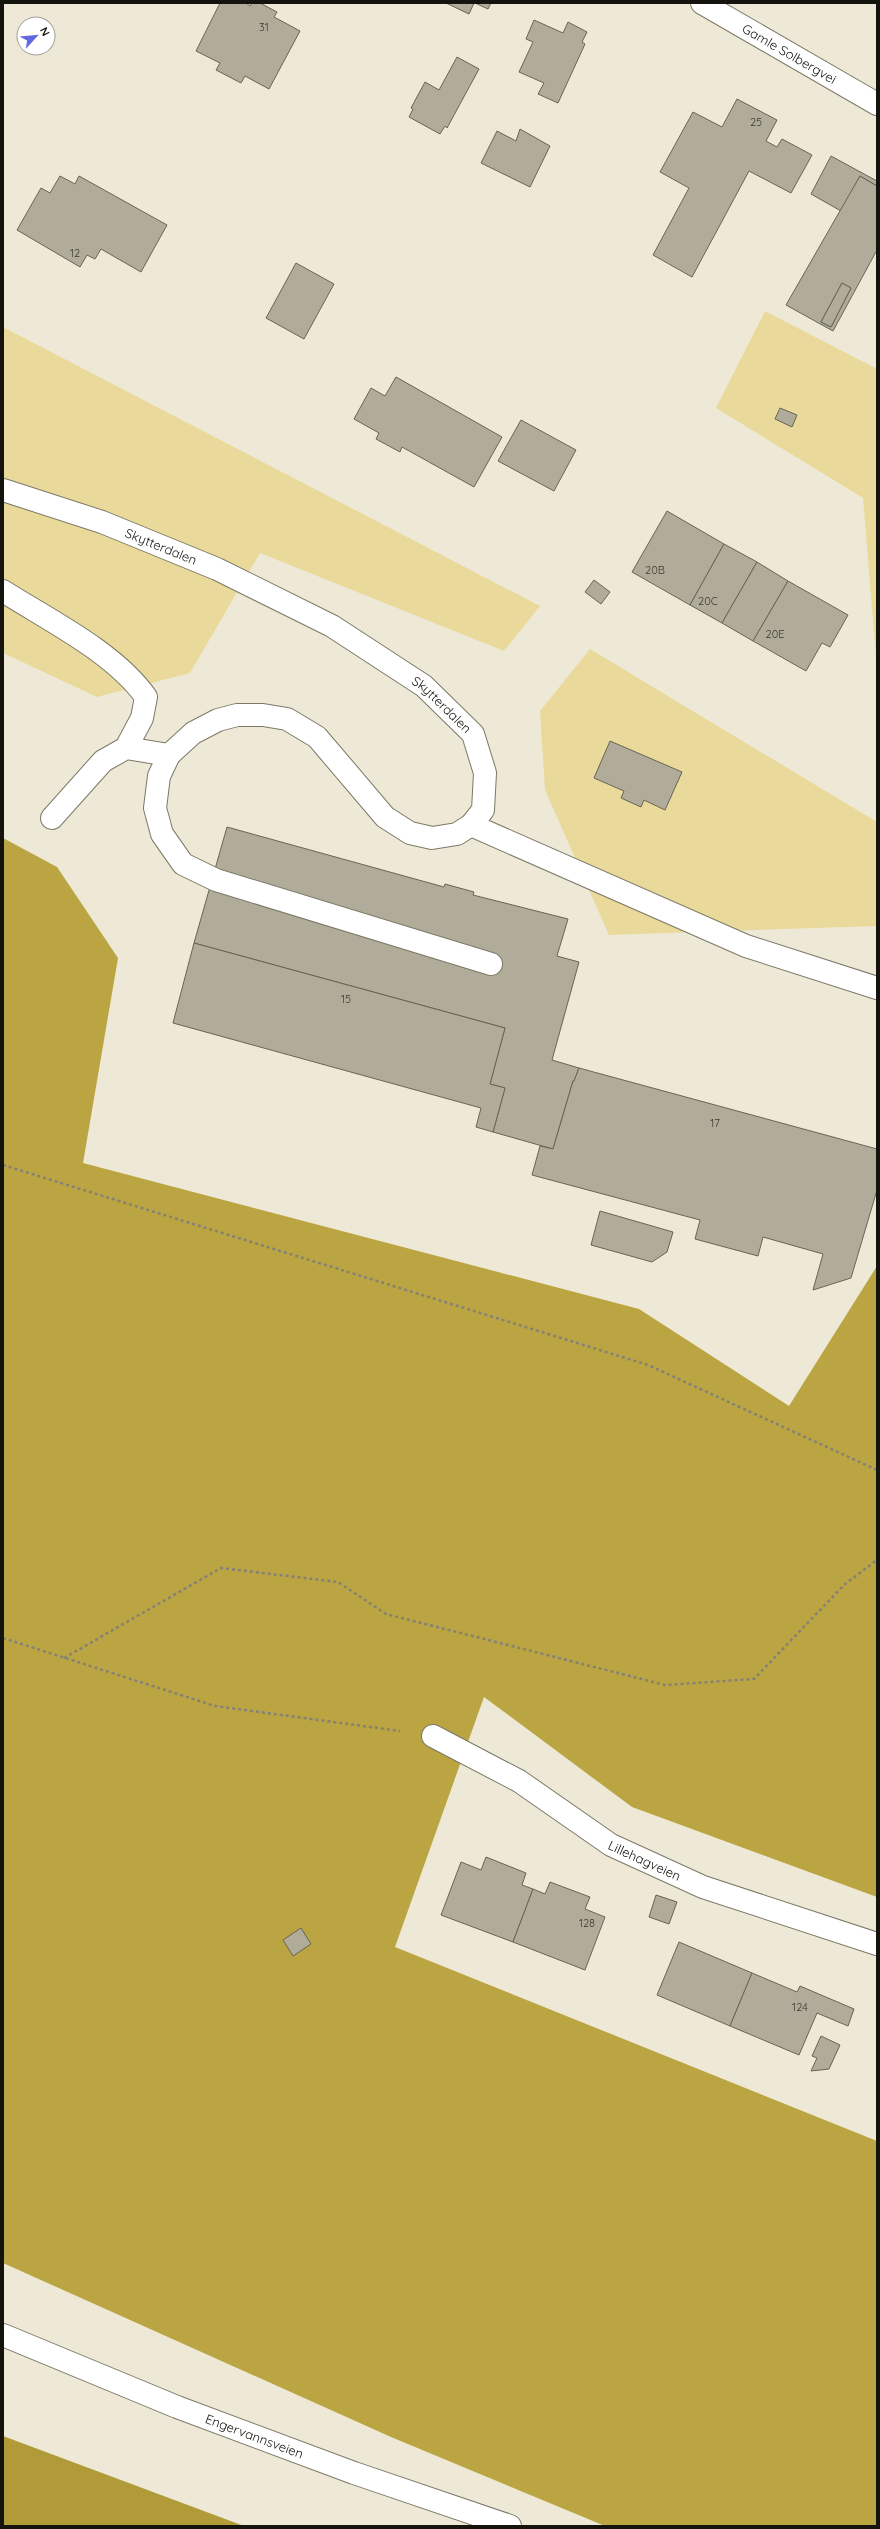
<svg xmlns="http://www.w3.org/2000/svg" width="880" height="2529" font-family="Quicksand,sans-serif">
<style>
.green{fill:#e9da9b}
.forest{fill:#bba442}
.water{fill:#b19b38}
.building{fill:#b1ac9a;stroke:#686454;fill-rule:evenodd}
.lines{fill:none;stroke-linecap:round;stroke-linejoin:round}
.minor-casing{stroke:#7c7967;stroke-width:24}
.major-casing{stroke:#7c7967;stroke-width:24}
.path{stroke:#858275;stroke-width:2.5;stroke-dasharray:3 3;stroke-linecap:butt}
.minor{stroke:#fff;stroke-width:22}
.major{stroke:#fff;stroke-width:22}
.labels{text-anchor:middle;stroke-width:3;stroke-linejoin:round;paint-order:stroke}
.number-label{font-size:11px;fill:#3c3930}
.street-label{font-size:13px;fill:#15130d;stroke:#fff}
</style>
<rect width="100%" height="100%" fill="#eee9d6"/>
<g class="green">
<polygon points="765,311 877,369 877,669 863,498 716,408"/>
<polygon points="3,327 540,606 504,651 260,553 190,673 97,697 3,653"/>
<polygon points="590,649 877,822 877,926 609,935 545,790 540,711"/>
</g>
<polygon class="forest" points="3,838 57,867 118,958 83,1163 639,1309 789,1406 877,1266 877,1897 632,1807 484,1697 395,1947 877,2141 877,2526 605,2526 391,2437 3,2263"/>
<polygon class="water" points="3,2436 244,2526 3,2526"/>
<g class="building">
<polygon points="220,3 246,3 250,6 252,3 260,3 277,12 274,17 300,31 269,89 245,76 241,83 216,70 220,63 196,51"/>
<polygon points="446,3 474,3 469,14"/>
<polygon points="475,3 491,3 488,9"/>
<polygon points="534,20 563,33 568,22 587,32 582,42 585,44 558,103 538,94 544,83 519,72 533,42 526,39"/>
<polygon points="457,57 479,69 447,128 445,126 440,134 409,117 413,109 411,108 425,82 439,90"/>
<polygon points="737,99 777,120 766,141 777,147 782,139 812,155 791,193 749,171 692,277 653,255 689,188 660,172 693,112 722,127"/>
<polygon points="520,129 550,146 530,187 481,163 497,131 516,141"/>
<polygon points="831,156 877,181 877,186 860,176 841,211 811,194"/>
<polygon points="60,176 75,184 79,176 167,225 141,272 101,249 95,259 87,255 80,267 17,230 41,188 50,193"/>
<path d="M860,176L877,186V250L833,331L786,305ZM842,283L851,288L831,327L821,322Z"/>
<polygon points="296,263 334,284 304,339 266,318"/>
<polygon points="842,283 851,288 831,327 821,322"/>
<polygon points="396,377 502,437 474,487 402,447 400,452 376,439 379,433 354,419 371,388 385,396"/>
<polygon points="780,408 797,415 792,427 775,419"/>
<polygon points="521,420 576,450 554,491 498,461"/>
<polygon points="667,511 724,544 690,605 632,572"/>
<polygon points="724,544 757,562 722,623 690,605"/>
<polygon points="757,562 788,581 753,641 722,623"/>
<polygon points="594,580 610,592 601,604 585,592"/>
<polygon points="788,581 848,615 830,647 822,643 806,671 753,641"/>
<polygon points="610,741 682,772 665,810 644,800 641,807 621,798 624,791 594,778"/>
<polygon points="227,827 444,887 445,884 474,892 473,895 568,919 557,956 579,962 552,1060 579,1068 574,1081 573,1081 553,1149 493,1132 505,1088 490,1084 505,1028 194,943"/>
<polygon points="194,943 505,1028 490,1084 505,1088 493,1132 476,1127 481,1108 173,1023"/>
<polygon points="579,1068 877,1149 877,1190 851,1278 813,1290 823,1254 763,1237 758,1256 695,1239 700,1220 532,1175 540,1146 553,1149 573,1081 574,1081"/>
<polygon points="600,1211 673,1232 667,1252 652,1262 591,1245"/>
<polygon points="486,1857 526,1873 522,1885 533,1889 513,1942 441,1915 461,1862 481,1870"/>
<polygon points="550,1882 590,1897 585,1909 605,1917 585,1970 513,1942 533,1889 545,1894"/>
<polygon points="656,1895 677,1902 669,1924 649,1917"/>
<polygon points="301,1928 311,1944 293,1956 283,1940"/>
<polygon points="679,1942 752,1973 730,2026 657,1995"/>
<polygon points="752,1973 797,1992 800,1986 854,2009 848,2026 817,2013 799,2055 730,2026"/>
<polygon points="821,2036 840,2045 829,2069 811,2071 817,2058 812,2056"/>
</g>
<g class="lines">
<defs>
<g id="minor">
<path id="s1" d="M702,3L877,104"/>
<path id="s2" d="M3,490L102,522L217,569L332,626L424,686L473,734L485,773L483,810L471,825L457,834L432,838L410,833L385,817L317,737L287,719L263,715H237L218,720L193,733L169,755L159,776L155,808L162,834L183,864L216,880L491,964"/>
<path d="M3,591C50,621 114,652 146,697L142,718L126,748"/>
<polyline points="52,818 103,761 126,748 169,755"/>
<polyline points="471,825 746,946 877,988"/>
<path id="s3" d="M433,1736L519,1781L611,1845L703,1887L877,1944"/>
</g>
<g id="major">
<path id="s4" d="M3,2335L177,2407L354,2473L510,2526"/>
</g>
</defs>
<use href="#minor" class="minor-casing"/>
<use href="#major" class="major-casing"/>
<g class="path">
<polyline points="3,1165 648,1365 877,1470"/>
<polyline points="3,1638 215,1706 400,1731"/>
<polyline points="64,1658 221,1568 338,1582 386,1614 665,1685 754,1679 845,1584 877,1560"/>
</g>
<use href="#minor" class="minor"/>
<use href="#major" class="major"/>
</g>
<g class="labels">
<g class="number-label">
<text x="264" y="31">31</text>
<text x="756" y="126">25</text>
<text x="75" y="257">12</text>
<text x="655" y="574">20B</text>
<text x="708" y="605">20C</text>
<text x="775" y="638">20E</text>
<text x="346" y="1003">15</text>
<text x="715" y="1127">17</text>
<text x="587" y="1927">128</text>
<text x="800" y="2011">124</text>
</g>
<g class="street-label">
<text dy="5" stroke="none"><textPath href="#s1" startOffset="101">Gamle Solbergvei</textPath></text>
<text dy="5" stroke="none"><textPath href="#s2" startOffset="168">Skytterdalen</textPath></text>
<text dy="5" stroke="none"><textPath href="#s2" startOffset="492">Skytterdalen</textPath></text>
<text dy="5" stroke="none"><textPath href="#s3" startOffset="246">Lillehagveien</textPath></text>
<text dy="5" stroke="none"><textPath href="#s4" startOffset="271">Engervannsveien</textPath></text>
</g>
</g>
<rect width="880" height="2529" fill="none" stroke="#15130d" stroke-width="8"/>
<g transform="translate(36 36) rotate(63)"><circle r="19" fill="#ffffff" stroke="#a1a19e"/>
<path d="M0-3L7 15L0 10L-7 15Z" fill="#6168e1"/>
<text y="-6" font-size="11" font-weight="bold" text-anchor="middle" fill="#15130d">N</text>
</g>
</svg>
